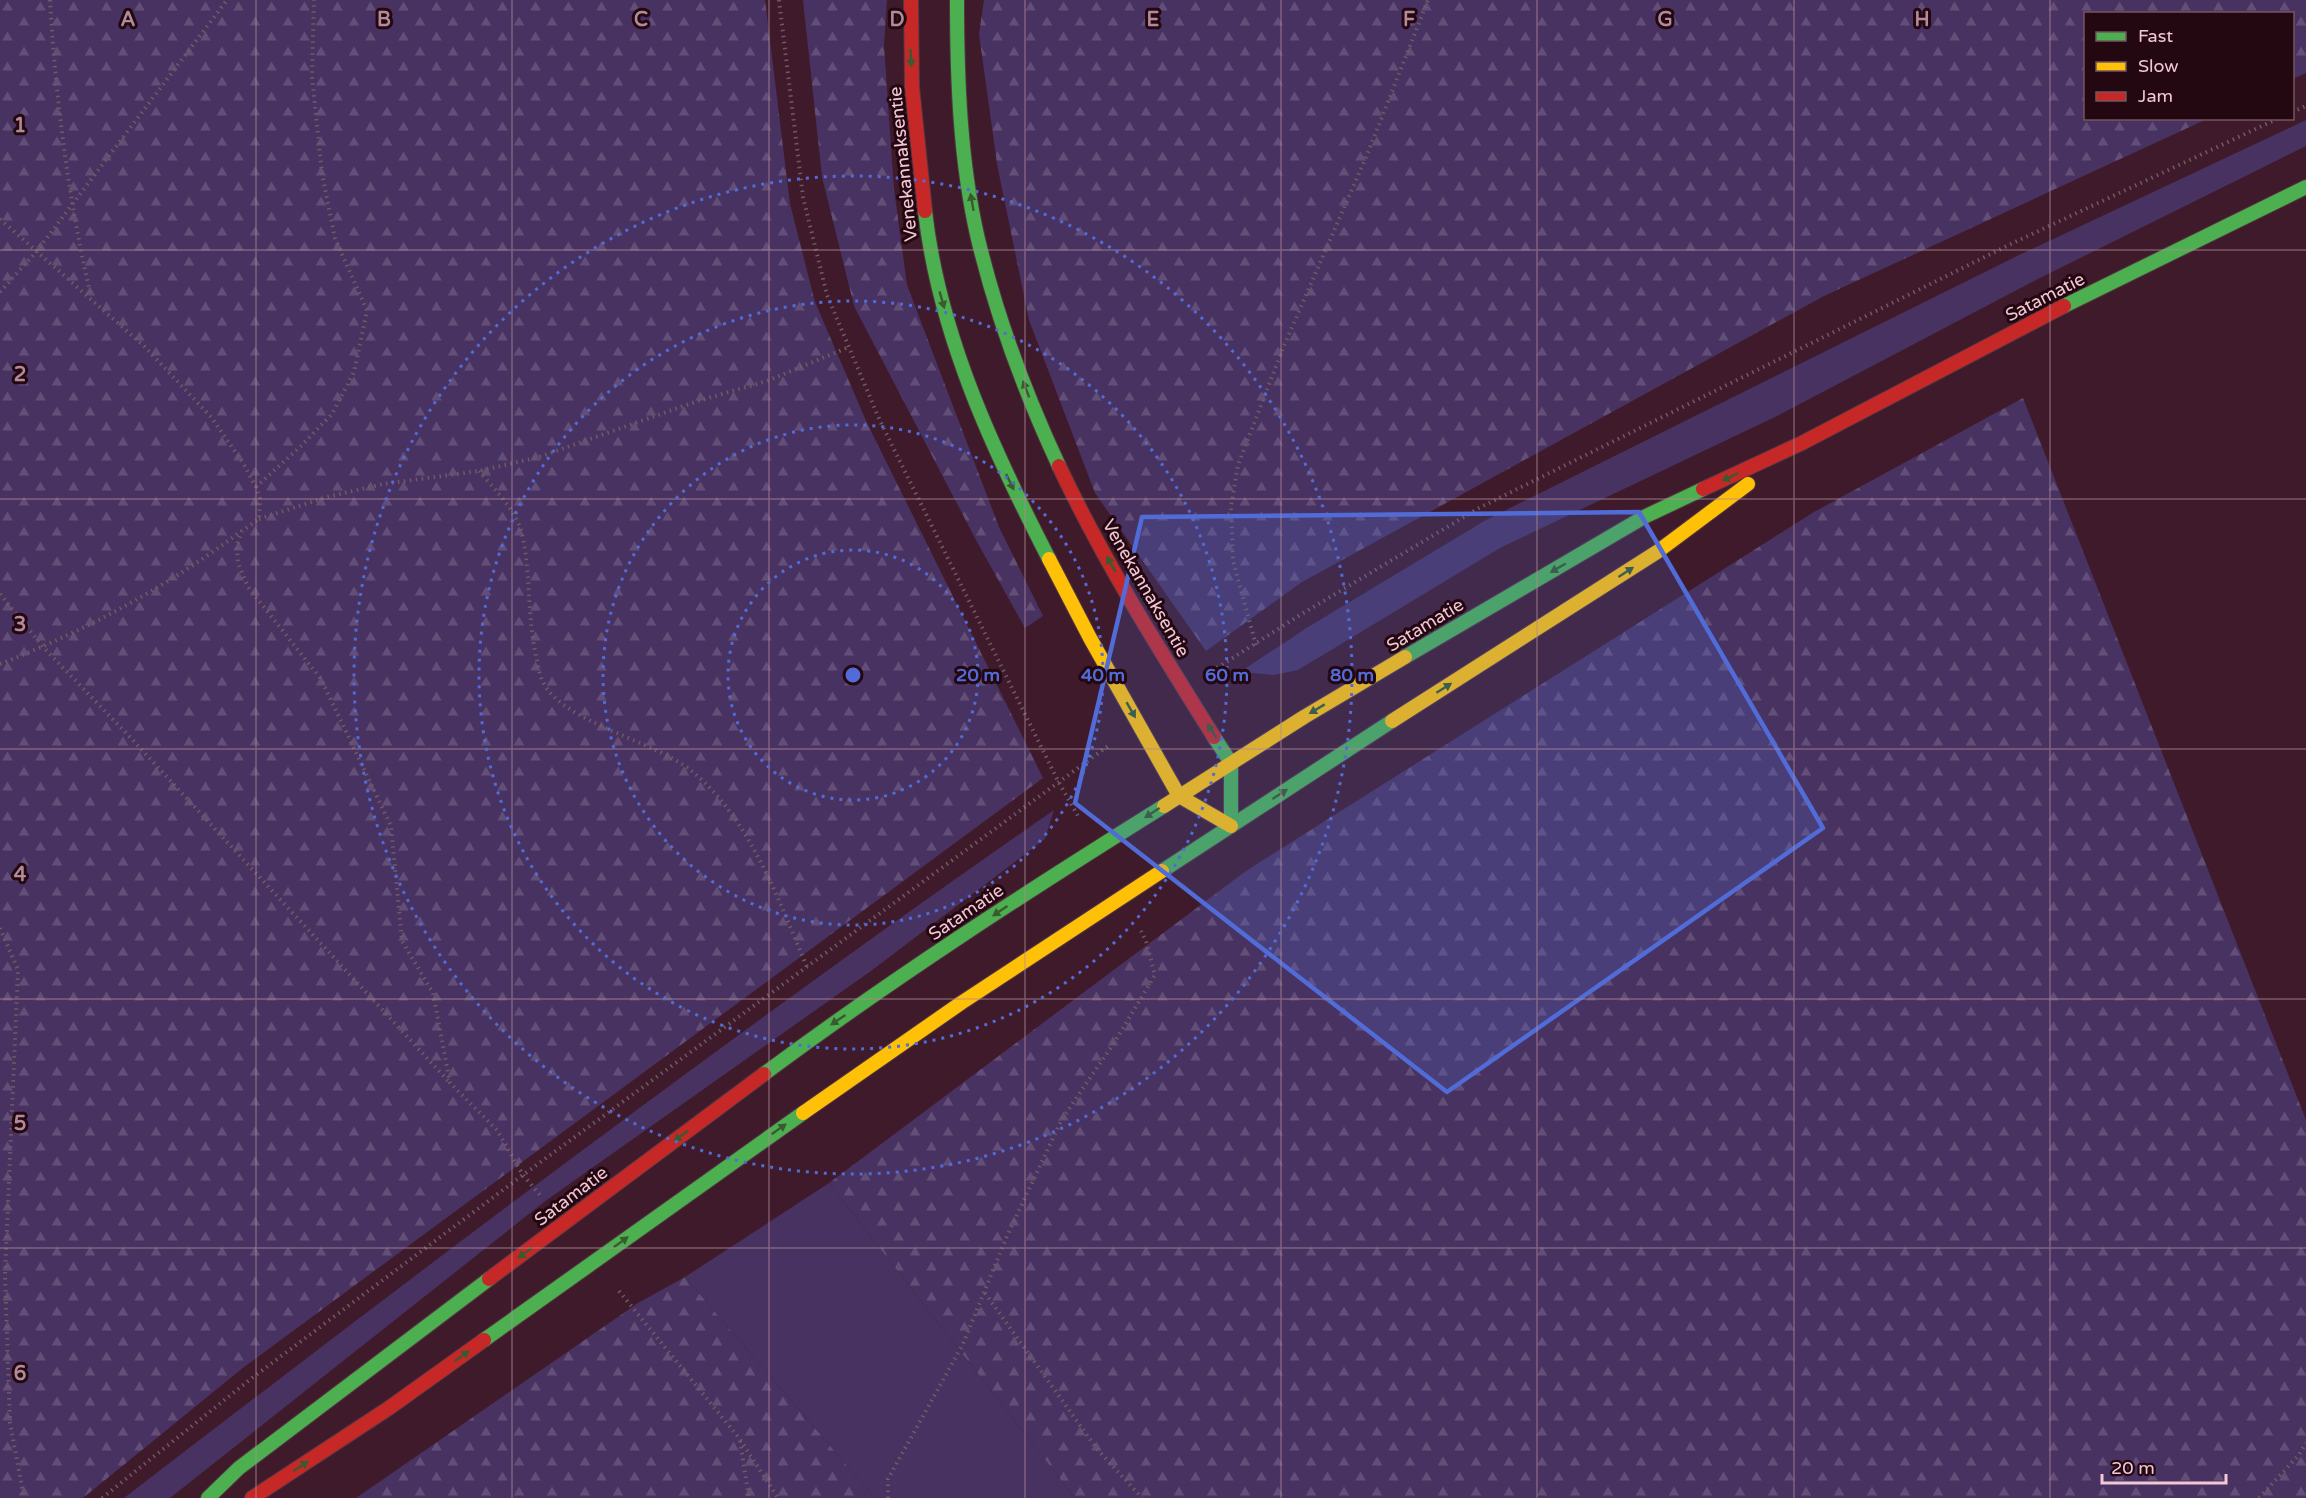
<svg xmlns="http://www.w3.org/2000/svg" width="2306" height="1498" font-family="'Varela Round',sans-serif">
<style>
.green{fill:#483261}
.forest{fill:url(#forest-firs)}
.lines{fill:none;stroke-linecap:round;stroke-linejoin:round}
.fast-casing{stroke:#533742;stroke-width:16}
.slow-casing{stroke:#533742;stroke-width:16}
.jam-casing{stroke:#533742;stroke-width:16}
.path{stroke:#725a63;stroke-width:4;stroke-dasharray:1.5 4.5;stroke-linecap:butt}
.fast{stroke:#4caf50;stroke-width:14}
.slow{stroke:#ffc107;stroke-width:14}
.jam{stroke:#c62828;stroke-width:14}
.oneway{fill:#385b30}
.marked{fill:#526cd7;fill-opacity:0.2;stroke:#526cd7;stroke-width:4.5;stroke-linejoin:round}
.grid{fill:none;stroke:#b38b98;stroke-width:1.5;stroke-opacity:0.55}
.ring{fill:none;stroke:#526cd7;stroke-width:3;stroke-dasharray:3 6}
.labels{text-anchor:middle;stroke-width:6;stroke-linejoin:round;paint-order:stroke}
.street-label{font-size:18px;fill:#f2c8d4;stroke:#230711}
.grid-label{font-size:20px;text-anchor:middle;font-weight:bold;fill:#b38b98;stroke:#230711;stroke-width:6;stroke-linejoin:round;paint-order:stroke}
.centre{fill:#526cd7;stroke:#230711;stroke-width:3}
.ring-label{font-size:18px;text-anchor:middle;font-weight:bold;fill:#526cd7;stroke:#230711;stroke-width:6;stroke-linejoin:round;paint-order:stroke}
</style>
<defs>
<pattern id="forest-firs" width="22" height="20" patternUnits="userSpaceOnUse" patternTransform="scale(1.5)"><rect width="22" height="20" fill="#483261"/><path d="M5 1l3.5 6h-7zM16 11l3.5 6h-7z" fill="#634e77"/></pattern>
</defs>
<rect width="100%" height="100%" fill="#3e1a2a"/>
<g class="green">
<polygon points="2306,120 2306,146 2036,280 1777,416 1500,548 1298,670 1274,675 1240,672 1308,627 1486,520 2019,255"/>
<path d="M1054,810L1045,839L871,971L544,1202L170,1498H124C430,1263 737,1030 1054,810Z"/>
<polygon points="829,1183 1075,1498 875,1498 685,1277"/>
</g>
<g class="forest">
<polygon points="0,0 765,0 790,204 815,302 867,423 1043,778 244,1367 83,1498 0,1498"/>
<polygon points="803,0 887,0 884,45 894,189 907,285 999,527 1043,616 1025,628 976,540 854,306 822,177"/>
<polygon points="984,0 2306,0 2306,73 2293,79 2292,14 2086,14 2086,118 2207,119 1824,296 1302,582 1206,651 1095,493 1029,320 997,164 979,34"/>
<polygon points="2023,398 2306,1120 2306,1498 1075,1498 829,1183 1246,871 1814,512"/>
<polygon points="685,1277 875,1498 356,1498 638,1303"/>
</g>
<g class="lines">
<defs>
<g id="fast">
<path d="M957,0C957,79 960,162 978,239C997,318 1025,393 1059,466"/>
<path d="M925,211C939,335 993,450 1049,559"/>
<polyline points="2064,306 2306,187"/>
<polyline points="1405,657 1644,517 1703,489"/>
<polyline points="1214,737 1231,763 1231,826"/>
<polyline points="1162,871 1392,721"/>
<path d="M764,1074C893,978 1028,891 1164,806"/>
<polyline points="484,1340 803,1113"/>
<polyline points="208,1498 239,1468 489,1279"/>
</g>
<g id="slow">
<polyline points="1049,559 1090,638 1179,796 1231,826"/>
<polyline points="1392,721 1657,552 1748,484"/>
<polyline points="1164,806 1304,717 1405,657"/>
<polyline points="803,1113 961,1003 1162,871"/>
</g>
<g id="jam">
<polyline points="911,0 912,87 925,211"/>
<path d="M1059,466C1103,560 1159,649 1214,737"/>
<polyline points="1703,489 1802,443 2064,306"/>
<polyline points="489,1279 764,1074"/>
<polyline points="252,1498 389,1408 484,1340"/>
</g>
</defs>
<use href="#fast" class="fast-casing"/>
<use href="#slow" class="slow-casing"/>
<use href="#jam" class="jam-casing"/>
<g class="path">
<path d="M50,0C56,100 68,199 91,296"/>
<polyline points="779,0 803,197 827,295 880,421 1058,781 1078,816"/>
<polyline points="2292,112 2306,106"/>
<polyline points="0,219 145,347 211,417 243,463 256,487 260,499 259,519 242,531 237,545 238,563 248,587 321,679 391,826 402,941 433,993 450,1083 497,1130 523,1175 540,1195"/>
<polyline points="0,292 37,251 227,0"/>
<path d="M479,471C494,489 517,511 522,534C531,573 527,615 536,656C538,664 539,675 543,682C563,723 656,741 693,772C751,821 778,899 807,967"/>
<polyline points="256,487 301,446 332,414 354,372 367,311 335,238 322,174 312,77 314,0"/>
<polyline points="259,519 327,497 383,484 479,471 539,457 698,401 767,381 849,347"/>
<polyline points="0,594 43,647 129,736 450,1083"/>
<polyline points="1256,645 1233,561 1231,507 1238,465 1283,348 1367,155 1428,0"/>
<path d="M0,664C85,631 167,587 240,532"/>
<polyline points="1217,668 1300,615 1479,508 2013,243 2279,118"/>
<polyline points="0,928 18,970 5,1274 10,1423 24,1498"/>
<polyline points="619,1291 739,1438 778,1498"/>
<polyline points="985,1293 1097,1449 1142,1498"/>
<polyline points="740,1441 749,1498"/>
<polyline points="102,1498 252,1378 523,1175 1108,746"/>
<polyline points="888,1498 888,1479 963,1344 1007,1236 1062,1119 1114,1043 1155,975 1146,941 1141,931"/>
<polyline points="2259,1498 2298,1456 2306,1443"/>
</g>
<use href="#fast" class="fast"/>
<use href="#slow" class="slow"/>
<use href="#jam" class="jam"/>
</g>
<defs><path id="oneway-solid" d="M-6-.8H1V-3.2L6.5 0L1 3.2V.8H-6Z" transform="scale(1.5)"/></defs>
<g class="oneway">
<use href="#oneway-solid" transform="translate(911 58) rotate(87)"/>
<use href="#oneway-solid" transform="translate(972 202) rotate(-100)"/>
<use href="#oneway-solid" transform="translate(942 300) rotate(74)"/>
<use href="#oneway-solid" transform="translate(1026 389) rotate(-111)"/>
<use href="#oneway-solid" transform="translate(1730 477) rotate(155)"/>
<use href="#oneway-solid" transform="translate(1010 482) rotate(64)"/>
<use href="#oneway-solid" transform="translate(1111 564) rotate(-119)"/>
<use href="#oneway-solid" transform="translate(1558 568) rotate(150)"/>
<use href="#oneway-solid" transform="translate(1626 572) rotate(-33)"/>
<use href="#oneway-solid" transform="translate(1444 688) rotate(-32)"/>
<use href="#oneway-solid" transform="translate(1317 709) rotate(149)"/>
<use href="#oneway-solid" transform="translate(1131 710) rotate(60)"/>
<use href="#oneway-solid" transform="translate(1212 731) rotate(-122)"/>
<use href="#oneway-solid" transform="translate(1280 794) rotate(-33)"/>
<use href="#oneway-solid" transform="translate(1152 813) rotate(147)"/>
<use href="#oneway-solid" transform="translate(1000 911) rotate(146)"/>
<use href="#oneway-solid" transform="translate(838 1020) rotate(146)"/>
<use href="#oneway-solid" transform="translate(779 1129) rotate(-35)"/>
<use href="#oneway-solid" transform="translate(681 1136) rotate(143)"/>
<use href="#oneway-solid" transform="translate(621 1242) rotate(-36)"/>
<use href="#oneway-solid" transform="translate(525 1253) rotate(143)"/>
<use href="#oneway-solid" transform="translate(462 1356) rotate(-36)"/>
<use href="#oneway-solid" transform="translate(301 1466) rotate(-33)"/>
</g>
<path class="marked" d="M1639,512L1823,828L1447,1092L1075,803L1142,517Z"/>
<path class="grid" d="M256,0V1498M512,0V1498M769,0V1498M1025,0V1498M1281,0V1498M1537,0V1498M1794,0V1498M2050,0V1498M0,250H2306M0,499H2306M0,749H2306M0,999H2306M0,1248H2306"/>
<g class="ring">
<circle cx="853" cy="675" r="125"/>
<circle cx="853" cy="675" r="250"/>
<circle cx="853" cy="675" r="374"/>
<circle cx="853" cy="675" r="499"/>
</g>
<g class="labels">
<g class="street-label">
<text transform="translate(903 164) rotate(-96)" y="6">Venekannaksentie</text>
<text transform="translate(2045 297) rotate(-27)" y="6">Satamatie</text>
<text transform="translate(1146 588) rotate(60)" y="6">Venekannaksentie</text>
<text transform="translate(1425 625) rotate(-31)" y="6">Satamatie</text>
<text transform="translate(966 912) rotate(-34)" y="6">Satamatie</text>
<text transform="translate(571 1196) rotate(-37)" y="6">Satamatie</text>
</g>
</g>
<g class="grid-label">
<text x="128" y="26">A</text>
<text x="384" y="26">B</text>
<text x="641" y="26">C</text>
<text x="897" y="26">D</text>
<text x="1153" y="26">E</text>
<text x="1409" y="26">F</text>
<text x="1665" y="26">G</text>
<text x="1922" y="26">H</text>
<text x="20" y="132">1</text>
<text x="20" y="381">2</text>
<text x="20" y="631">3</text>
<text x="20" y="881">4</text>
<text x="20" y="1130">5</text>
<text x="20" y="1380">6</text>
</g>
<circle cx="853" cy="675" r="9" class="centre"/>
<g class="ring-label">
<text x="978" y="681">20 m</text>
<text x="1103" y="681">40 m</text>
<text x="1227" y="681">60 m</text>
<text x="1352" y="681">80 m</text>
</g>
<rect x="2084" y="12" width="210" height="108" fill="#230711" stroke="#76545f" stroke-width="1.5"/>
<rect x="2096" y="32" width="30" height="9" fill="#4caf50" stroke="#76545f" stroke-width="1.5"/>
<text x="2138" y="42" font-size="18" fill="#f2c8d4">Fast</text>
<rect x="2096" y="62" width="30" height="9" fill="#ffc107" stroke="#76545f" stroke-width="1.5"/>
<text x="2138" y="72" font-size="18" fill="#f2c8d4">Slow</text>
<rect x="2096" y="92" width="30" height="9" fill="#c62828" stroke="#76545f" stroke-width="1.5"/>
<text x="2138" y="102" font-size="18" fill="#f2c8d4">Jam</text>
<path d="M2102 1474v9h124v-9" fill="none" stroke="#f2c8d4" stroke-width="3"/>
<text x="2111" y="1474" font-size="18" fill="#f2c8d4" stroke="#230711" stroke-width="4.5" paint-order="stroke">20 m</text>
</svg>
